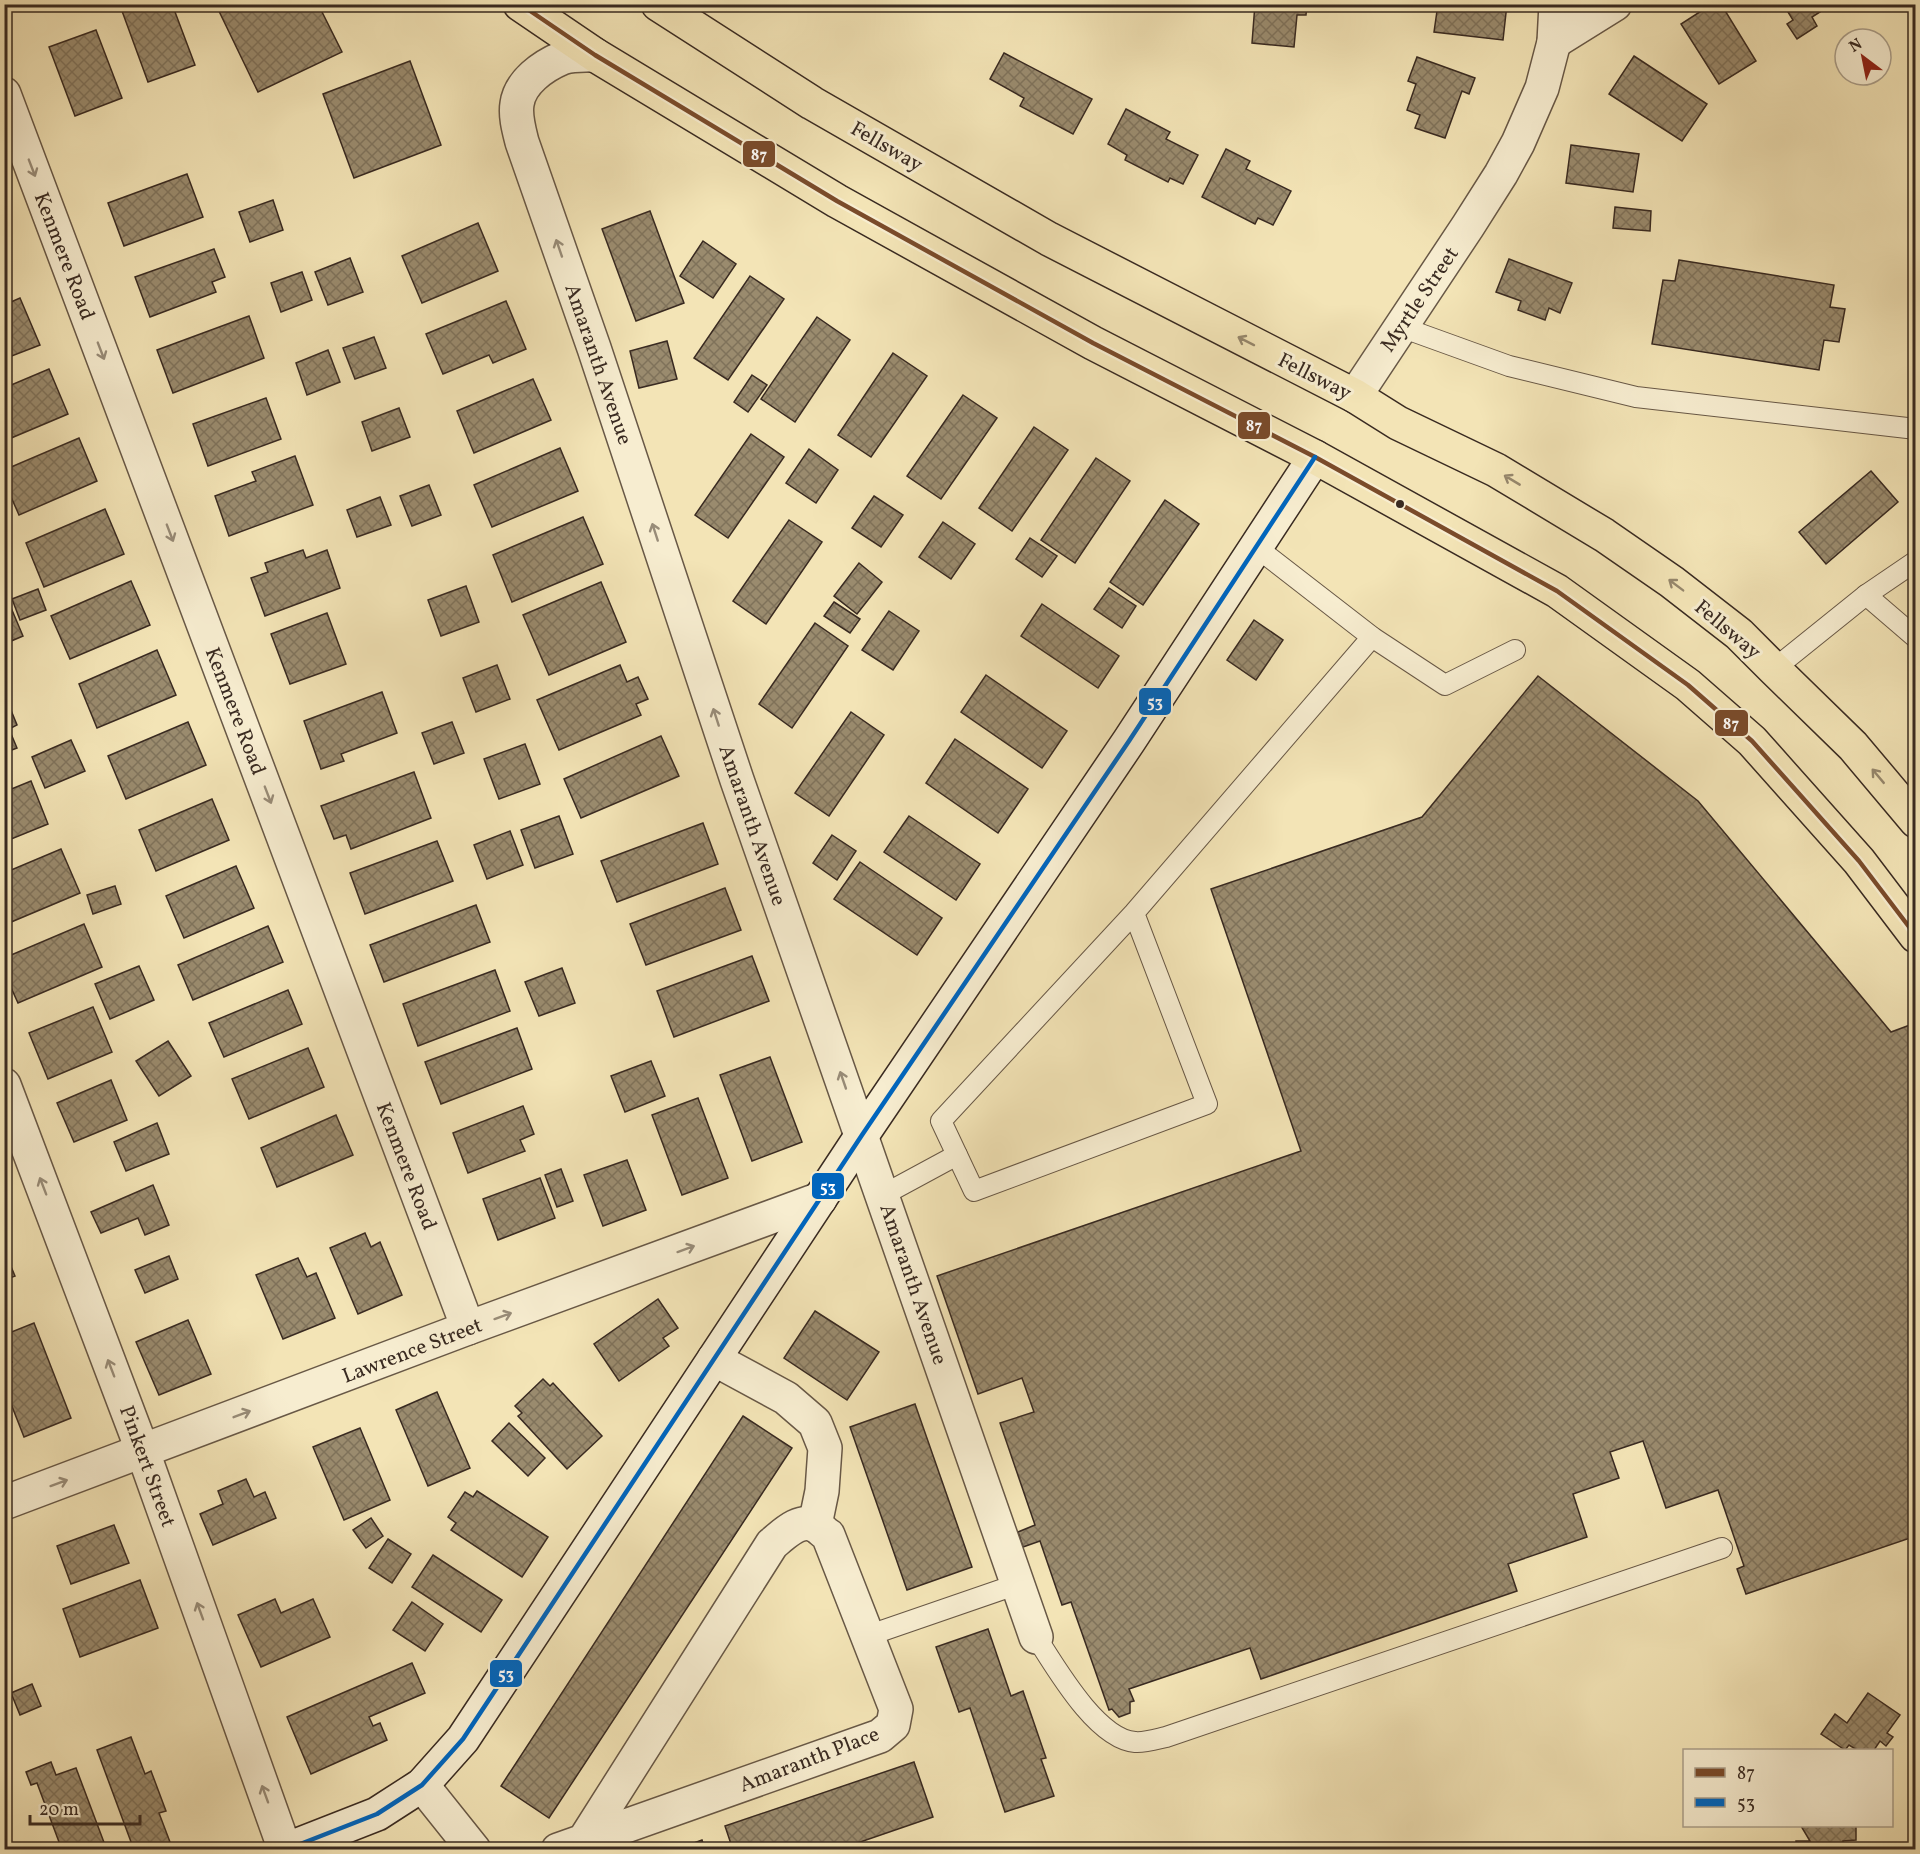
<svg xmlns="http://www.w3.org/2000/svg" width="1920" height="1854" font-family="Vollkorn,serif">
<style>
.building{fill:url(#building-cross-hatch);stroke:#392a21;stroke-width:1.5}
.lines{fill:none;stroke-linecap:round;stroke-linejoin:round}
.lane-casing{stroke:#685846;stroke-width:22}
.street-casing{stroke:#685846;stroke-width:36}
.secondary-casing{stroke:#392a21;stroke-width:36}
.primary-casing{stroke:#392a21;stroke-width:36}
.lane{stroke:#f7edd0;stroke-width:20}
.street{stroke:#f7edd0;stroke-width:33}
.secondary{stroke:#f7edd0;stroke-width:33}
.primary{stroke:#f3e4b6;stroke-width:33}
.bus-1-casing{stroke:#f7edd0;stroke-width:9}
.bus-2-casing{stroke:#f7edd0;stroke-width:9}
.bus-1{stroke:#7a4b2a;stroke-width:4.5}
.bus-2{stroke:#0065bd;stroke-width:4.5}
.oneway{stroke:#988c78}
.oneway2{stroke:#96876c}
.bus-dot{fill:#392a21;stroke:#f7edd0;stroke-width:2}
.labels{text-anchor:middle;stroke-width:6;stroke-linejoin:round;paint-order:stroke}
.street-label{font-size:21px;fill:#392a21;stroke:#f7edd0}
.line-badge{stroke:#f7edd0;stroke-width:2}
.badge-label{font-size:16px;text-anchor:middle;font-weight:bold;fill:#fff}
</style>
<defs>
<pattern id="building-cross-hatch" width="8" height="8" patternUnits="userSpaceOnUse" patternTransform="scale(1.5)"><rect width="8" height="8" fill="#9a8b6e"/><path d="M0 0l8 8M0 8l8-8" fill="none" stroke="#7f725a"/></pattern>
</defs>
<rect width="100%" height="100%" fill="#f3e4b6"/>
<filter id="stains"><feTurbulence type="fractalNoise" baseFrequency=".00333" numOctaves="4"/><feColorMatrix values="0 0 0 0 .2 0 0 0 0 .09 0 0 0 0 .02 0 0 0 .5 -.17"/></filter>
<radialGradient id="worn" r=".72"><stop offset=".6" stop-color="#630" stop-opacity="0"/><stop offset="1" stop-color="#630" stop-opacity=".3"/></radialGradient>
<g class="building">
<polygon points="141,4 172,4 195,65 148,82 122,11"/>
<polygon points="222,4 318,4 342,52 258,92 217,7"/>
<polygon points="1255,4 1307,4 1306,15 1297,15 1294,47 1252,43"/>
<polygon points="1438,4 1507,4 1503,40 1434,32"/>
<polygon points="1712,4 1721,4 1756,61 1719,84 1681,24"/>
<polygon points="1783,4 1821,4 1817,7 1820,12 1812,17 1817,26 1797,39 1787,24 1793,20"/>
<polygon points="96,30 122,98 75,116 49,47"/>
<polygon points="1004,53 1092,99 1073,134 1020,106 1024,98 990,79"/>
<polygon points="1634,56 1707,104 1682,141 1609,94"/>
<polygon points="1417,57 1475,78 1469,94 1462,91 1445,138 1415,128 1420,115 1407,110 1416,84 1408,81"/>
<polygon points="410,61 441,145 354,178 323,94"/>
<polygon points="1126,109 1170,132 1166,139 1198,155 1183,184 1170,178 1168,182 1125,160 1127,155 1108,144"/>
<polygon points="1571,145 1639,154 1633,192 1566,183"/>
<polygon points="1226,149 1250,161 1246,169 1291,191 1273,225 1258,218 1255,224 1202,197"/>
<polygon points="187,174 203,217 124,246 108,203"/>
<polygon points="273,200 283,230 250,242 239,212"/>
<polygon points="1615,207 1651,211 1650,231 1613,228"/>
<polygon points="650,211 684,303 636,321 602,229"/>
<polygon points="478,223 498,271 422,303 402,256"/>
<polygon points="703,241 736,264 713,298 680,276"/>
<polygon points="214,249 225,277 212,282 216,292 150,317 135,277"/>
<polygon points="350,258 363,292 328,305 315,272"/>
<polygon points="4,259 10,272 4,274"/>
<polygon points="1509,259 1572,283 1560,313 1549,308 1545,320 1518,310 1521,301 1496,292"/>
<polygon points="1679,260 1834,285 1830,307 1845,309 1839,342 1824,340 1819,370 1652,344 1663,280 1675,281"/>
<polygon points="302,272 312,300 281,312 271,283"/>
<polygon points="750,276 784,299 728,380 694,358"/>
<polygon points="20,298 40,345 4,359 4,305"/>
<polygon points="506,301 526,349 493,363 489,355 443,374 426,334"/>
<polygon points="249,316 264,358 173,393 157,350"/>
<polygon points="817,317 850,340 795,422 761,399"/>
<polygon points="374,337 386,368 355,379 343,348"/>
<polygon points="667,341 677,379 639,388 630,351"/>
<polygon points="328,350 340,382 307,395 296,363"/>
<polygon points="893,353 927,376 871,457 838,435"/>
<polygon points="49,369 68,414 4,441 4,388"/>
<polygon points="752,375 767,385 748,412 734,402"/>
<polygon points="533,379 551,420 474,453 457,411"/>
<polygon points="963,395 997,418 941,499 907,476"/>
<polygon points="266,398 281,439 208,466 193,424"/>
<polygon points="399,408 410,437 372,451 362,422"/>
<polygon points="1034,427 1068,450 1012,531 979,508"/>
<polygon points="751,434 784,457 728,538 695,515"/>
<polygon points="79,438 97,481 19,515 4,481 4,470"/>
<polygon points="560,448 578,491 492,527 474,485"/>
<polygon points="809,449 838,470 816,503 786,483"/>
<polygon points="295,456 313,505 229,536 215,496 256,481 252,472"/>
<polygon points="1096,458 1130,481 1075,563 1041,540"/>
<polygon points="1871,471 1898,502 1826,564 1799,532"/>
<polygon points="429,485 441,515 412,526 400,496"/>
<polygon points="874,496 903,515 881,547 852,528"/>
<polygon points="380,497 391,525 357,537 347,510"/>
<polygon points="1165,500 1199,524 1143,605 1110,582"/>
<polygon points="105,509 124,554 44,587 26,543"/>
<polygon points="583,517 603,564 512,602 493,555"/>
<polygon points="789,520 822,542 766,624 733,601"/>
<polygon points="943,522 975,544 951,579 919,557"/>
<polygon points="1030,538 1057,556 1042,577 1016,559"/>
<polygon points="303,550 306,558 327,550 340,588 265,616 251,578 268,572 265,563"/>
<polygon points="859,563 882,582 857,614 834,596"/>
<polygon points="131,581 150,625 70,659 51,616"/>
<polygon points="601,582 626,642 549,675 523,615"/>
<polygon points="466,586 479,622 441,636 428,600"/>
<polygon points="1109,588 1136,606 1122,628 1094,609"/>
<polygon points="38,589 46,610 20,620 12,599"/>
<polygon points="834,602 860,619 850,633 824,616"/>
<polygon points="9,603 23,636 4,644 4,605"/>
<polygon points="1042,604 1119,656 1098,688 1021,636"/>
<polygon points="889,611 919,631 893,670 862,650"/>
<polygon points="327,613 346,664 290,684 271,634"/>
<polygon points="1254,620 1283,640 1256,680 1227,660"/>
<polygon points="815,623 848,646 792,728 759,704"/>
<polygon points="157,650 176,695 97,728 79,684"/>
<polygon points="497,665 510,699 476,712 463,678"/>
<polygon points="620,665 627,682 638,677 648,699 636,704 641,715 559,750 537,700"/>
<polygon points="986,675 1067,731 1042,768 961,712"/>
<polygon points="1538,676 1698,801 1891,1032 1910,1025 1916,1037 1916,1536 1746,1594 1737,1569 1744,1566 1718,1490 1666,1508 1643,1441 1610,1452 1619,1478 1573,1494 1587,1537 1508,1564 1517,1591 1261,1679 1250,1648 1129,1689 1134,1701 1130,1702 1130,1713 1119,1717 1112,1709 1109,1710 1071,1602 1062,1605 1040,1541 1023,1547 1018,1532 1035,1525 1000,1423 1034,1412 1022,1378 978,1394 937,1276 1301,1151 1211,889 1422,817"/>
<polygon points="382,692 397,733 341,754 344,761 321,769 304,721"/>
<polygon points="8,703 17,725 9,729 17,748 4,753 4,704"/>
<polygon points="851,712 884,735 829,816 795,793"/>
<polygon points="188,722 206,765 126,799 108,756"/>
<polygon points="452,722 464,753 434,764 422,733"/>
<polygon points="661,736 679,776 581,818 564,779"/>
<polygon points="955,739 1028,789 998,833 926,783"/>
<polygon points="71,740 85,771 45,788 32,757"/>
<polygon points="525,744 540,784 499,799 484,759"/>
<polygon points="414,772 431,818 351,849 346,835 334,839 321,806"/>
<polygon points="31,781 48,824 4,842 4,792"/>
<polygon points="212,799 229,840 156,871 139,830"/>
<polygon points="559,816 573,854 535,868 521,830"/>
<polygon points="909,816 980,864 956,900 884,852"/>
<polygon points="703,823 718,864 617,902 601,861"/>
<polygon points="510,831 523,865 487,879 474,845"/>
<polygon points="832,835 856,851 837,880 813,863"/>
<polygon points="437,841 453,881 365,914 350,873"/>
<polygon points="61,849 80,893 4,925 4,873"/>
<polygon points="860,862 942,918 917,955 834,899"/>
<polygon points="236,866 254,908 184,938 166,896"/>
<polygon points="115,886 121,904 93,914 87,895"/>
<polygon points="725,888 741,930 646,965 630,924"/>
<polygon points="476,905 490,942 384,982 370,945"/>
<polygon points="84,924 102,967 18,1003 4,972 4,958"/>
<polygon points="268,926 283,962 193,1000 178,965"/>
<polygon points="752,956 769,1001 674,1037 657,991"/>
<polygon points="139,966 154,1000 110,1019 95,984"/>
<polygon points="562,968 575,1003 539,1016 525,982"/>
<polygon points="495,970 510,1011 418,1046 403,1004"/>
<polygon points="288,990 302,1024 224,1057 209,1023"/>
<polygon points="93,1007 112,1052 48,1079 29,1033"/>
<polygon points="517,1028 532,1069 441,1104 425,1062"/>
<polygon points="168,1041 191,1076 159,1096 136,1061"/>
<polygon points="308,1048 324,1087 249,1119 232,1079"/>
<polygon points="770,1057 802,1142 752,1161 720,1075"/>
<polygon points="651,1061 665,1096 625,1112 611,1076"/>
<polygon points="111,1080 127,1120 74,1142 57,1103"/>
<polygon points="698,1098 728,1178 682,1195 652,1115"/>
<polygon points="523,1106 534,1134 520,1140 525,1151 468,1173 453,1133"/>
<polygon points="336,1115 353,1155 277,1187 261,1148"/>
<polygon points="157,1123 169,1154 126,1171 114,1142"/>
<polygon points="627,1160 646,1210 603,1226 584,1175"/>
<polygon points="561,1169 573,1201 557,1207 545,1175"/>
<polygon points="540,1178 555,1218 498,1240 483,1199"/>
<polygon points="153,1185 169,1225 145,1235 138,1218 101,1233 91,1212"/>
<polygon points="365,1233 371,1247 380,1242 402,1295 358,1314 330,1248"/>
<polygon points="4,1250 15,1276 4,1280"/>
<polygon points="169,1256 178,1279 145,1293 135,1270"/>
<polygon points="298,1258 307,1277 316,1273 335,1318 283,1339 256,1275"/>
<polygon points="658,1299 678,1328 663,1338 669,1346 619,1381 594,1344"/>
<polygon points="815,1311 879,1352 847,1400 784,1358"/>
<polygon points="188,1320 211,1374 159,1395 136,1342"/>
<polygon points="34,1323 71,1418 24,1437 4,1386 4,1365 12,1362 4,1344 4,1335"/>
<polygon points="543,1379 550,1386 553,1383 602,1436 567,1469 518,1416 522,1413 515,1406"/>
<polygon points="437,1392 470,1468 428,1486 396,1410"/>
<polygon points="915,1404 972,1567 907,1590 850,1427"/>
<polygon points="743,1416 792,1448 549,1818 501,1786"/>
<polygon points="509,1423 545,1458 528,1476 492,1441"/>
<polygon points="360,1428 390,1500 344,1520 313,1447"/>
<polygon points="246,1479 254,1497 265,1492 276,1518 213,1545 200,1514 223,1504 218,1491"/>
<polygon points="477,1491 548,1537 522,1577 451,1530 456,1523 448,1517 465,1492 473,1497"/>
<polygon points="371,1518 383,1536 366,1548 353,1530"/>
<polygon points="114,1525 129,1563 71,1584 57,1546"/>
<polygon points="388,1539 411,1554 392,1583 369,1568"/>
<polygon points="433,1555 502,1600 481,1632 412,1587"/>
<polygon points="140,1580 158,1628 80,1657 63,1609"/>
<polygon points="275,1599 281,1613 313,1599 330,1637 261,1667 238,1615"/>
<polygon points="412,1602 443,1624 425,1651 393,1630"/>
<polygon points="988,1629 1011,1696 1023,1691 1046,1758 1041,1759 1054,1796 1005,1812 970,1708 959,1712 936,1647"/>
<polygon points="412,1663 425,1693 369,1717 373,1726 380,1723 387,1740 311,1774 287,1717"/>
<rect x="1913" y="1663" width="3" height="28"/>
<polygon points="32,1684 41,1706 20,1715 11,1693"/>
<polygon points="1868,1693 1900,1715 1887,1733 1893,1737 1886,1746 1880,1741 1874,1750 1857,1750 1849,1745 1845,1750 1821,1734 1835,1714 1847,1723"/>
<polygon points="131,1737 145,1774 151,1771 166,1811 159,1813 170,1842 150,1850 134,1850 97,1750"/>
<polygon points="51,1762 56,1775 76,1768 105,1845 93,1850 62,1850 37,1783 31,1785 26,1772"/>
<polygon points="914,1762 933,1817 837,1850 733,1850 725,1826"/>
<polygon points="1801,1826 1856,1826 1856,1840 1843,1841 1843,1850 1796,1850 1796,1841 1810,1841"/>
<polygon points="702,1840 705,1850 675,1850"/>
</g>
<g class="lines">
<defs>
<g id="lane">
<polyline points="1401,327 1509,366 1636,397 1916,429"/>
<polyline points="1256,547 1372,637 1445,685 1515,650"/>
<polyline points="1866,595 1916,638"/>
<polyline points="1774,669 1866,595 1916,561"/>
<polyline points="1134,913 1207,1104 974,1191 941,1121 1134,913 1372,637"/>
<polyline points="883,1195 957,1155"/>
<polyline points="867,1636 1018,1584"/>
<path d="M1036,1637C1055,1666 1096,1739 1135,1742C1144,1743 1157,1739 1166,1737L1722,1548"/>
</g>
<g id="street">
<polyline points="1554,42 1615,4"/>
<path d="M595,55C584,55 572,54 562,58C543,66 520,82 517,104C515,116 519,130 522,142L594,348L737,780L1036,1637"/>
<polyline points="4,94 468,1328"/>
<polyline points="1355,396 1468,226 1501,174 1518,143 1542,88 1554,42 1556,4"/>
<polyline points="4,1085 143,1452 285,1850"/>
<polyline points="714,1359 786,1398 815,1423 825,1448 822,1491 815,1525"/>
<polyline points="4,1503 468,1328 820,1199"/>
<polyline points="422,1785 474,1850"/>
<path d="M558,1850L880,1736L893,1725L896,1709L828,1535C824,1533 820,1528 816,1526C800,1517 783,1535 772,1544L585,1839"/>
</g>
<polyline id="secondary" points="285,1850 377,1814 422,1785 463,1739 862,1135 1129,741 1315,457"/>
<g id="primary">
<polyline points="520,4 595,55 837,201 1093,343 1315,457 1557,591 1688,685 1752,741 1859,861 1916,936"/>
<polyline points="658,4 812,103 1049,239 1355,396 1398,423 1496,470 1604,535 1672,582 1739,634 1774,669 1853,746 1916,821"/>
</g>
</defs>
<use href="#lane" class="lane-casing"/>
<use href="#street" class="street-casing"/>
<use href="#secondary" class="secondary-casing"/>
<use href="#primary" class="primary-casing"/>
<use href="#lane" class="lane"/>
<use href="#street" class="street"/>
<use href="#secondary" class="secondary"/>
<use href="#primary" class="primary"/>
<defs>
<polyline id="bus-1" points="520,4 595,55 837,201 1093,343 1315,457 1557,591 1688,685 1752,741 1859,861 1916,936"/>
<polyline id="bus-2" points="285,1850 377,1814 422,1785 463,1739 862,1135 1129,741 1315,457"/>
</defs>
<use href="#bus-1" class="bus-1-casing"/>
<use href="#bus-2" class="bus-2-casing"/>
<use href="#bus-1" class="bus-1"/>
<use href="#bus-2" class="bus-2"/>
</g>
<defs><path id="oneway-shaft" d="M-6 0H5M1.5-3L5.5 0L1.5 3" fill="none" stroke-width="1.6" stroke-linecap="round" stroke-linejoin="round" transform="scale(1.5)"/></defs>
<g class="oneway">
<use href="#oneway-shaft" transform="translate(32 168) rotate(69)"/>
<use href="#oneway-shaft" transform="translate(559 248) rotate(-109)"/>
<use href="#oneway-shaft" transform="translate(101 351) rotate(69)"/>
<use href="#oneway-shaft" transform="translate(655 532) rotate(-108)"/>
<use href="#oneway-shaft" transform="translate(170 533) rotate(69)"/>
<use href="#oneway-shaft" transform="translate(716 717) rotate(-108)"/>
<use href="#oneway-shaft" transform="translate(268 795) rotate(69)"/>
<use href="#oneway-shaft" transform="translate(843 1080) rotate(-109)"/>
<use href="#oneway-shaft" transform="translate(43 1186) rotate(-111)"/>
<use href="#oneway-shaft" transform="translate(686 1249) rotate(-20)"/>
<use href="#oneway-shaft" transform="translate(503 1316) rotate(-20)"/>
<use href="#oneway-shaft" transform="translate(111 1368) rotate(-111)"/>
<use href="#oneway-shaft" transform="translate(242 1414) rotate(-21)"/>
<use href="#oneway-shaft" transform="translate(59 1483) rotate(-20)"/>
<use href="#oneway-shaft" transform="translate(200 1611) rotate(-110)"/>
<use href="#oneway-shaft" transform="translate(265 1794) rotate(-110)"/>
</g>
<g class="oneway2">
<use href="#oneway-shaft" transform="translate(1246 341) rotate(-153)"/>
<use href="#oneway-shaft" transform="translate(1512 480) rotate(-149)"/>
<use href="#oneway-shaft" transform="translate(1676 585) rotate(-143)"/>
<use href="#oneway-shaft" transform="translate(1878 776) rotate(-130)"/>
</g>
<circle class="bus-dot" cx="1400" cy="504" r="5"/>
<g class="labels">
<g class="street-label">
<text transform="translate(887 146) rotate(30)" y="7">Fellsway</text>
<text transform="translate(65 256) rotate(69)" y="7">Kenmere Road</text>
<text transform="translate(1419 299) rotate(-56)" y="7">Myrtle Street</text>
<text transform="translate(599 364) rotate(71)" y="7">Amaranth Avenue</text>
<text transform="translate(1315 376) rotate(27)" y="7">Fellsway</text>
<text transform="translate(1728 629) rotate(40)" y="7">Fellsway</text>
<text transform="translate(236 711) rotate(69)" y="7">Kenmere Road</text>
<text transform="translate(753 825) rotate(71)" y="7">Amaranth Avenue</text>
<text transform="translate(407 1166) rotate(69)" y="7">Kenmere Road</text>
<text transform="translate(914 1284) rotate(71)" y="7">Amaranth Avenue</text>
<text transform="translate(412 1350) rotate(-21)" y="7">Lawrence Street</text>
<text transform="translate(148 1466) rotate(70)" y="7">Pinkert Street</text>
<text transform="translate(809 1759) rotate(-21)" y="7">Amaranth Place</text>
</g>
</g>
<g class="line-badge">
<rect x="742" y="140" width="34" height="28" rx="6" fill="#7a4b2a"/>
<rect x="1237" y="411" width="34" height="29" rx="6" fill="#7a4b2a"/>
<rect x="1138" y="687" width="34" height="29" rx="6" fill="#0065bd"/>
<rect x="1714" y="709" width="35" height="28" rx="6" fill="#7a4b2a"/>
<rect x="811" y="1172" width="34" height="28" rx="6" fill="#0065bd"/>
<rect x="489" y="1659" width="34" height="29" rx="6" fill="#0065bd"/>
</g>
<g class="badge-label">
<text x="759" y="160">87</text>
<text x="1254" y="431">87</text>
<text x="1155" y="707">53</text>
<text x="1731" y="729">87</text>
<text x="828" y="1192">53</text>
<text x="506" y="1679">53</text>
</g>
<rect width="1920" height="1854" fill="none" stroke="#f3e4b6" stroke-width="24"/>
<rect x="6" y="6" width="1908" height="1842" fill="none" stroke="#392a21" stroke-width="3"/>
<rect x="12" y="12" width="1896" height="1830" fill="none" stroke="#392a21" stroke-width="1.5"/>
<rect x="1683" y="1749" width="210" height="78" fill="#f7edd0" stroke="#ab9f8a" stroke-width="1.5"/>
<rect x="1695" y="1768" width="30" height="9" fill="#7a4b2a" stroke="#ab9f8a" stroke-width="1.5"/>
<text x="1737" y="1779" font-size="18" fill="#392a21">87</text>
<rect x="1695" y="1798" width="30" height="9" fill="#0065bd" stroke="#ab9f8a" stroke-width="1.5"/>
<text x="1737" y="1809" font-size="18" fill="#392a21">53</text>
<g transform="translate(1863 57) rotate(328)"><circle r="28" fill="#f7edd0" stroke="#ab9f8a" stroke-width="1.5"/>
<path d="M0-4.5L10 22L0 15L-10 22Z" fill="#8f2418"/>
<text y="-9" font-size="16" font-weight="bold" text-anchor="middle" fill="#392a21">N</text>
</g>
<path d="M30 1815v9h110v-9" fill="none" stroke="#392a21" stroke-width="3"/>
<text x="39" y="1815" font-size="18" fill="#392a21" stroke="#f7edd0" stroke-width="4.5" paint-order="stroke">20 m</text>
<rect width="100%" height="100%" filter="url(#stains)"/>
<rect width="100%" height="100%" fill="url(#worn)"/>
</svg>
